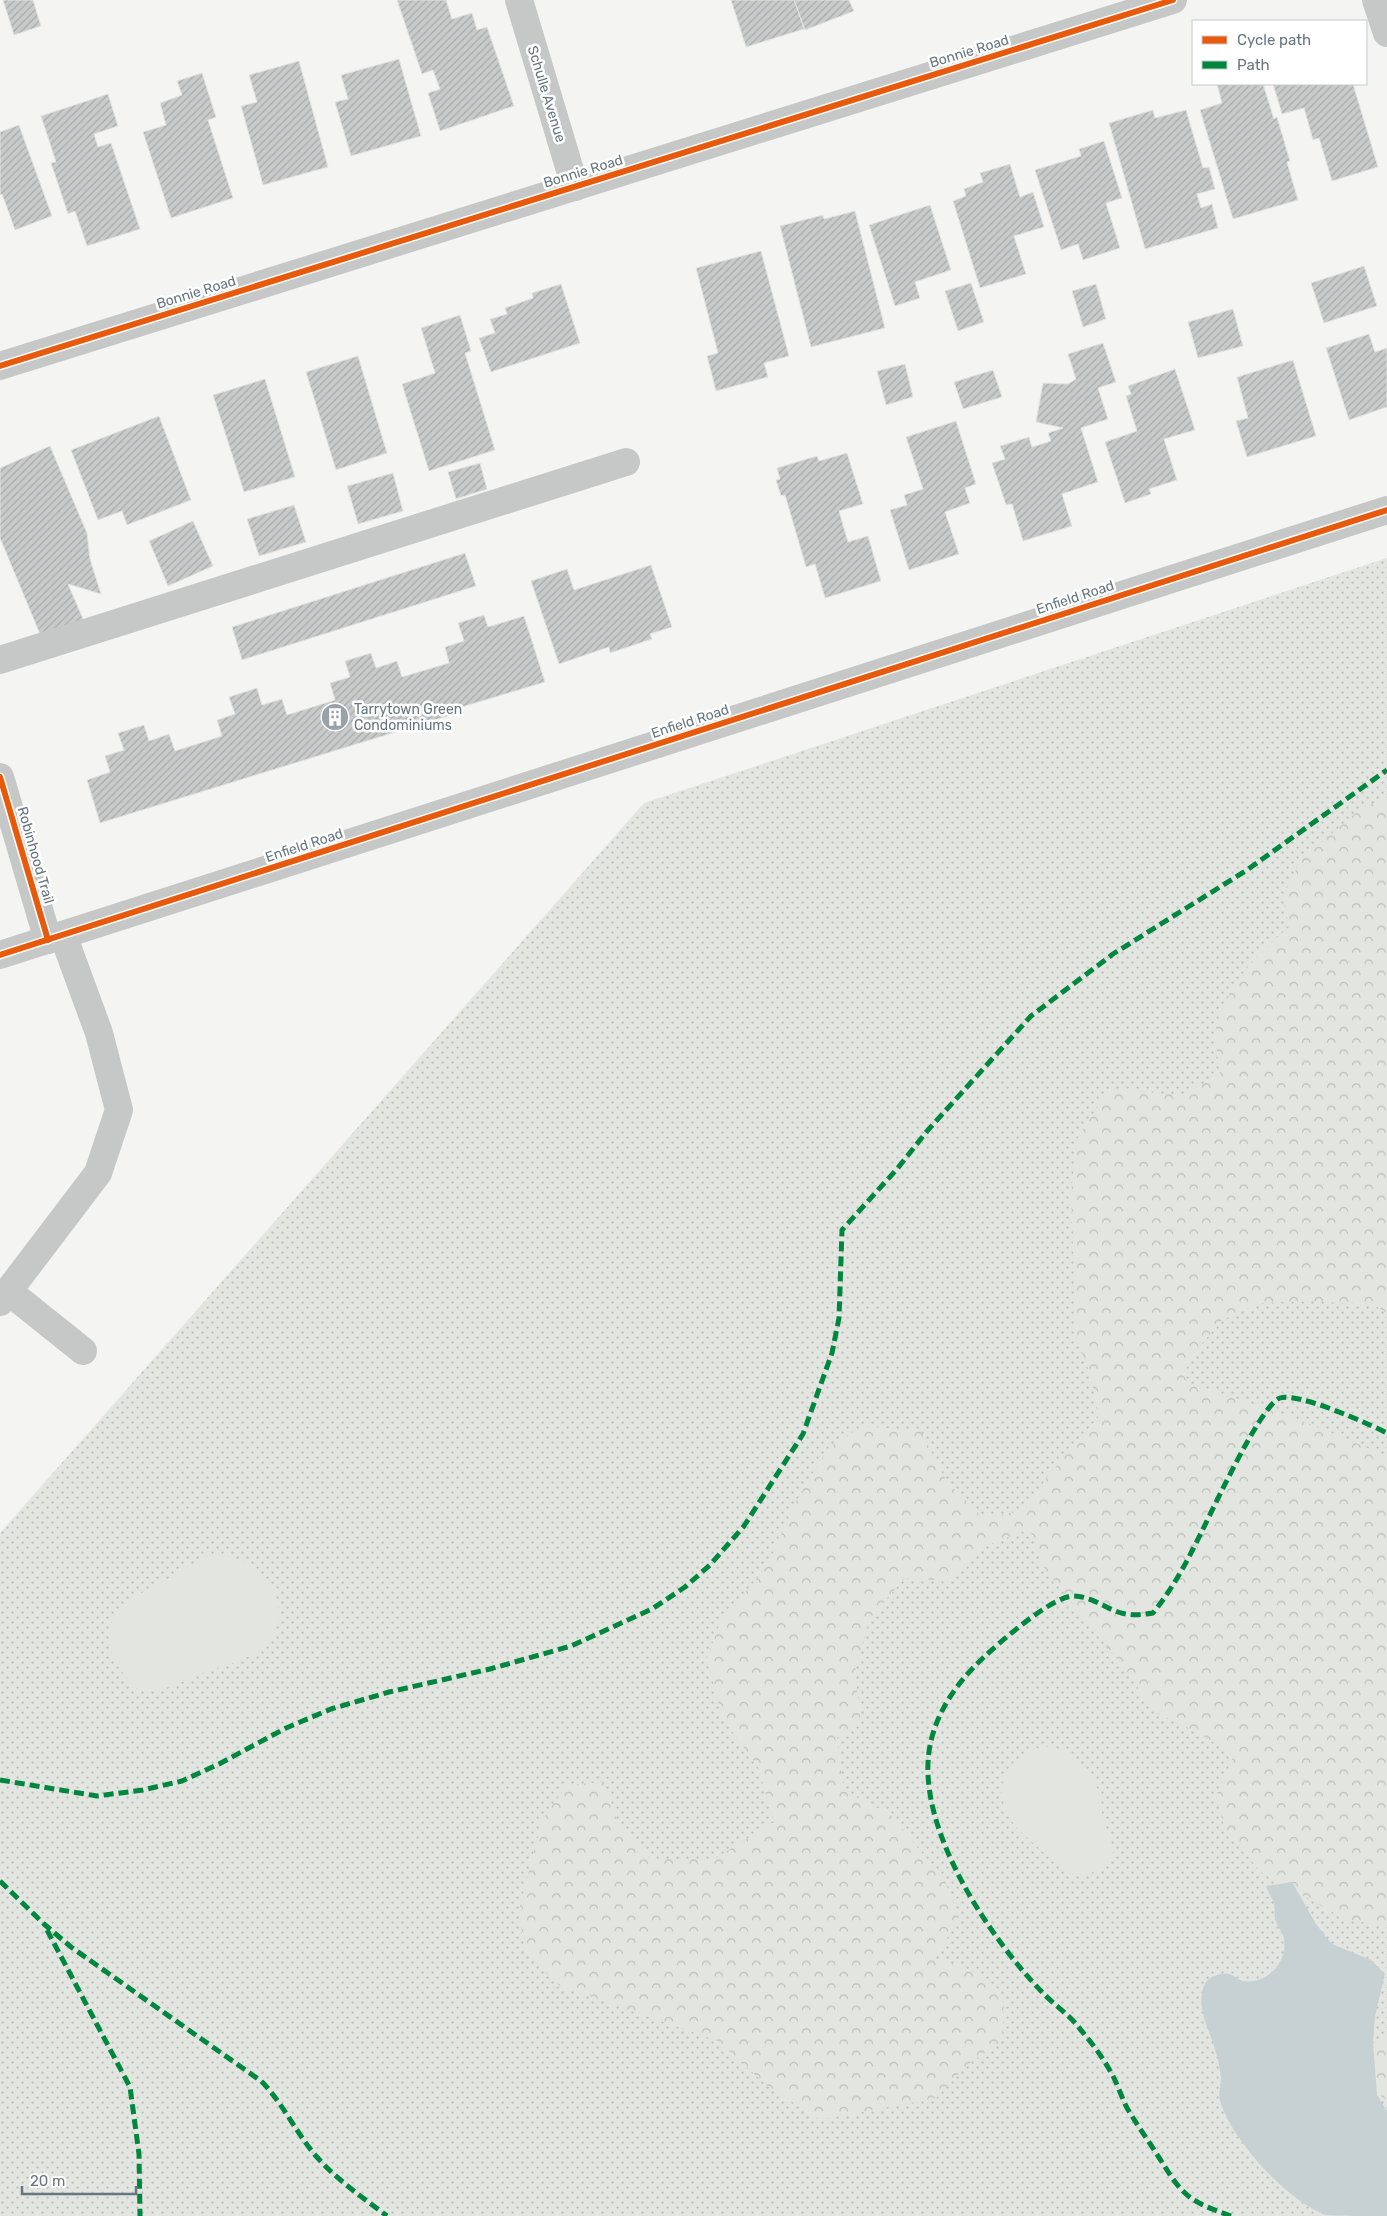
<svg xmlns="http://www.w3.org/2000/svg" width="1387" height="2216" font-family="Rubik,sans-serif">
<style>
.grass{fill:url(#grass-dots)}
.forest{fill:url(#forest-crowns)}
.pitch{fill:#e3e5e0}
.water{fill:#c7d0d2}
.building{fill:url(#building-hatch);stroke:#e3e3e2}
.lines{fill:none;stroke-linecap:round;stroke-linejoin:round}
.minor{stroke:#c6c8c8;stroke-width:28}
.quiet{stroke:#00873e;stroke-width:5;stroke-dasharray:10 5;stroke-linecap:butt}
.cycleway-casing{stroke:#fff;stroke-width:9}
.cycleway{stroke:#e8590c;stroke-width:6}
.labels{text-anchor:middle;stroke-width:5;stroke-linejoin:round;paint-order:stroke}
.street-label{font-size:14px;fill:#667780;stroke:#fff}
.poi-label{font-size:14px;fill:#667780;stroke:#fff;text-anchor:start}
</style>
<defs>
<pattern id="grass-dots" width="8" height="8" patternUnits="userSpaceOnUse" patternTransform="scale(1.25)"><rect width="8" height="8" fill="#e3e5e0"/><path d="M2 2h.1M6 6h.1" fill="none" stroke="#bcbebb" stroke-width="1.8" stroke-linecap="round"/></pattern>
<pattern id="forest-crowns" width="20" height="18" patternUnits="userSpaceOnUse" patternTransform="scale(1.25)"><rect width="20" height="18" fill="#e3e5e0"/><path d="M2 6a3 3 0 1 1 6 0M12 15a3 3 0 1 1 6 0" fill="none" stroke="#bcbebb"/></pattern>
<pattern id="building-hatch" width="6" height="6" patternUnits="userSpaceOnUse" patternTransform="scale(1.25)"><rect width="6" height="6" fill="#c9cbcb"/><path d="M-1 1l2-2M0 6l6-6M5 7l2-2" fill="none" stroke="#a7aaaa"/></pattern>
</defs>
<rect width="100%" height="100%" fill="#f4f4f2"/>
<polygon class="grass" points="1387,558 1387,2216 0,2216 0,1533 644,803"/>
<g class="forest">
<path d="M1387,799V1313L1374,1305L1311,1301L1260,1303L1222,1320L1187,1361L1186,1383L1295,1418L1387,1456V1927L1343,1918L1261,1872L1225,1830L1216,1796L1234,1755L1197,1732L1152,1711L1132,1678L1042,1565L1030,1529L985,1546L951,1581L905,1578L870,1618L855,1671L861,1724L837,1738L844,1791L890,1814L945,1881L959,1919L935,1958L976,1973L1004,2003L1002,2041L967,2065L936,2098L820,2120L765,2084L718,2041L560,1986L525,1953L519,1910L542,1820L567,1785L604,1782L616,1818L650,1859H714L774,1822L758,1767L722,1718L707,1658L720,1623L768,1565L794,1505L828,1448L862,1426L921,1431L947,1482L982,1517L1024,1511L1048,1476L1099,1416L1090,1374L1076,1335L1071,1193L1077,1139L1109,1089L1183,1095L1220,1074C1219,1061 1214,1044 1216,1032C1224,987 1256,955 1289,927L1283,897L1300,861L1364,806Z"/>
<polygon points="1387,2032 1387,2100 1382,2097 1359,2068"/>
</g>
<g class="pitch">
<path d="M210,1556C219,1556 228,1555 237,1559C275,1574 297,1619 260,1649C242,1664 221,1665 200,1674C179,1683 162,1694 138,1689C117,1671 97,1638 118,1612C129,1597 150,1589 166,1580C181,1571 194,1561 210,1556Z"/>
<path d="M1042,1747H1052L1071,1752L1089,1772L1099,1792L1103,1818L1114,1850C1109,1869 1088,1879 1068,1872C1058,1868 1049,1857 1041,1850C1031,1841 1019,1832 1011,1820C990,1788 1007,1755 1042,1747Z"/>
</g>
<path class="water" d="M1292,1882L1316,1924L1332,1944L1371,1960L1385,1974L1375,2016L1373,2043L1377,2095L1387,2111V2216C1373,2216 1337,2216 1326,2215C1288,2202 1232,2140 1220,2101C1218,2094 1221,2085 1221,2078C1220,2071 1219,2063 1217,2056C1212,2034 1195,2009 1204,1986C1207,1977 1219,1973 1229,1974C1234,1975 1238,1980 1243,1981C1267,1985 1288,1962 1284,1939C1283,1933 1278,1928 1276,1922C1274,1916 1275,1909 1274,1903C1272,1898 1268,1892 1266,1886Z"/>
<g class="building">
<polygon points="3,0 33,0 41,26 14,35"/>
<polygon points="397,0 446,0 452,19 472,13 477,30 487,27 514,106 440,131 428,93 440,89 433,70 422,74"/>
<polygon points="731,0 795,0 804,29 746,47"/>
<polygon points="794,0 849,0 854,11 805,30"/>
<polygon points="399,59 421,136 351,156 335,102 348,99 341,75"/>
<polygon points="299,61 328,167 263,185 241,106 257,102 249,75"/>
<polygon points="202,73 216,117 208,120 233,198 171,218 143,132 166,125 160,103 182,95 177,81"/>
<polygon points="1217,84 1263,84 1274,119 1277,117 1290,161 1287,162 1298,200 1233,219 1200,110 1222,103"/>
<polygon points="1273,84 1353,84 1378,167 1332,181 1319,138 1313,140 1304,108 1282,114"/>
<polygon points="108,94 118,126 94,134 98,147 111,143 140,229 87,246 75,211 68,214 51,163 56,162 41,116"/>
<polygon points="1153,110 1155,118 1186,110 1203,168 1209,167 1215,189 1197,194 1201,208 1212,204 1218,228 1145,249 1109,123"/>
<polygon points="19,125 52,216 15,230 2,194 0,195 0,132"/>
<polygon points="1104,141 1122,198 1106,203 1120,248 1083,260 1078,244 1061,250 1035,170 1081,156 1079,149"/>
<polygon points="1010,164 1020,197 1033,192 1044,227 1014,236 1026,274 980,288 953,201 966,196 964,189 983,182 980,173"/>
<polygon points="930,205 951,270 915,282 920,298 895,306 869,225"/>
<polygon points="855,211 885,328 811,347 780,226 823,215 824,219"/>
<polygon points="761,251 789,356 764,363 768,377 716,391 707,356 718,353 696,268"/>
<polygon points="1364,266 1377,306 1324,323 1311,283"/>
<polygon points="971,283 984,322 958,331 945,291"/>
<polygon points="561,284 580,343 491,372 479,338 495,333 490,319 507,314 505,308 533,298 532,293"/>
<polygon points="1096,284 1106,319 1083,327 1072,291"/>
<polygon points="1233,309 1243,346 1198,358 1188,322"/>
<polygon points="460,315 471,351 465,353 495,450 429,471 402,384 435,373 421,328"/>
<polygon points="1369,334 1375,352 1387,348 1387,407 1349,420 1326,348"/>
<polygon points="1103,343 1116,382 1098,388 1108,419 1081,428 1098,482 1062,494 1072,526 1023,541 1012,504 1006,505 992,463 1005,459 1000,446 1029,437 1032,447 1051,441 1048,433 1063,428 1036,422 1043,383 1068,384 1076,379 1068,354"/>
<polygon points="358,356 387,453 336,470 306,372"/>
<polygon points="1293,360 1316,436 1247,457 1236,421 1248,418 1237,377"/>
<polygon points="905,364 913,397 886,405 877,371"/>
<polygon points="1175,369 1195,430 1164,439 1177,480 1149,489 1151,494 1125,503 1105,442 1137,431 1126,396 1131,394 1128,386"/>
<polygon points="993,370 1002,397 963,409 954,382"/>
<polygon points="265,379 295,477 244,492 213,395"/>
<polygon points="159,416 191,500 127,525 122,511 98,520 71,450"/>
<polygon points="956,421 976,484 965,488 970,503 945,512 959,554 909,570 890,510 907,505 904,495 923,489 906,437"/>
<polygon points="50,446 87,533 90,559 101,594 68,584 84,621 42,639 0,538 0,468"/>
<polygon points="847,453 863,504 839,511 848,542 868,536 881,581 825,598 815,564 806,567 785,495 781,496 776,480 780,479 777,468 817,456 819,461"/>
<polygon points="480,463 487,489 456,499 448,472"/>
<polygon points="393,473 403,511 358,524 347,486"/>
<polygon points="294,505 306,542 259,556 247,519"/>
<polygon points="193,521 213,566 168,586 149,541"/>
<polygon points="465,553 476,586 242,660 232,627"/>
<polygon points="651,565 672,627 650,634 652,639 610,653 609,647 559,664 531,581 567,569 574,590"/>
<polygon points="484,615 488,627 524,616 545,682 462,707 464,711 100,823 87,780 110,772 105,756 124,750 118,733 144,725 149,741 169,734 175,751 222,736 217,720 235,714 229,697 257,688 262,705 282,699 287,715 335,700 330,683 350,677 345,661 371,653 376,668 397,661 402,677 449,663 445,647 464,641 458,623"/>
</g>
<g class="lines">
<g class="minor">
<polyline points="519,0 575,187"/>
<polyline points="1376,0 1387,33"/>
<polyline points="0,366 1173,0"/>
<polyline points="0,660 626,462"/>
<polyline points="0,777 48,940"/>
<polyline points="0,955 1387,510"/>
<polyline points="8,1291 83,1351"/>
<polyline points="0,1302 98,1173 119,1110 99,1033 63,935"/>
</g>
<g class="quiet">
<polyline points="0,1780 97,1796 143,1790 182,1781 219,1764 286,1728 331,1709 389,1692 490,1669 571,1646 652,1609 685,1587 710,1565 744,1526 803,1434 832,1353 839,1318 842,1230 897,1169 928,1130 1031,1016 1113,954 1247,870 1387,770"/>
<path d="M0,1881L44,1924L71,1947L261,2081C283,2103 296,2133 316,2156C337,2180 362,2197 387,2216"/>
<polyline points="47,1930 130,2087 139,2154 140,2216"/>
<path d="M1231,2216C1217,2211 1202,2206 1191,2198C1176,2187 1168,2171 1158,2156C1148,2140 1137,2125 1127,2108C1122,2098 1118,2086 1113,2076C1104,2059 1092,2043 1080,2029C1070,2015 1054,2005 1042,1992C992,1940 930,1847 928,1773C926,1727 951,1688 983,1658C1000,1642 1051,1597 1073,1596C1091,1596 1103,1607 1118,1612C1130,1616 1141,1615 1153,1613C1169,1593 1182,1571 1193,1549C1207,1523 1259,1406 1280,1398C1298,1392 1369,1424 1387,1433"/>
</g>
<defs>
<g id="cycleway">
<polyline points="0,366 1173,0"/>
<polyline points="0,777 48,940"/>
<polyline points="0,955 1387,510"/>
</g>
</defs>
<use href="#cycleway" class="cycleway-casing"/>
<use href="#cycleway" class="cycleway"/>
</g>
<defs>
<symbol id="building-disc" viewBox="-11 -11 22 22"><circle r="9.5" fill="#98a3a8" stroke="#fff"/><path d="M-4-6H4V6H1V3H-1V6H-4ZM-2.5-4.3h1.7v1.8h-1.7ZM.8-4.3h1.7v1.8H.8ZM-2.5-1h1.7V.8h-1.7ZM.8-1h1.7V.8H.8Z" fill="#fff"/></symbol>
</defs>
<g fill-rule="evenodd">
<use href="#building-disc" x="319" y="701" width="32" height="32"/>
</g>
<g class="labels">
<g class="street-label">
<text transform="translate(969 51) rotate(-17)" y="5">Bonnie Road</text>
<text transform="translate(547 94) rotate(73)" y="5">Schulle Avenue</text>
<text transform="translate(583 171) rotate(-17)" y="5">Bonnie Road</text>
<text transform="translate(196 292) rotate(-17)" y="5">Bonnie Road</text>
<text transform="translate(1075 597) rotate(-18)" y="5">Enfield Road</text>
<text transform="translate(690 721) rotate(-18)" y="5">Enfield Road</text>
<text transform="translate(304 845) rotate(-18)" y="5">Enfield Road</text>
<text transform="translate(36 855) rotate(74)" y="5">Robinhood Trail</text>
</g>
<g class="poi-label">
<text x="354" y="714">Tarrytown Green<tspan x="354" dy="16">Condominiums</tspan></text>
</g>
</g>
<rect x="1192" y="20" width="175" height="65" fill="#ffffff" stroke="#c2c9cc"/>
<rect x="1202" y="36" width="25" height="8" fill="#e8590c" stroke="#c2c9cc"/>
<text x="1237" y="45" font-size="15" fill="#667780">Cycle path</text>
<rect x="1202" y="61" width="25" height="8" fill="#00873e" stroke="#c2c9cc"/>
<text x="1237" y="70" font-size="15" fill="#667780">Path</text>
<path d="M22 2186v8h114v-8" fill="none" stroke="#667780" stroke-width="2.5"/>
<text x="30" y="2186" font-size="15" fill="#667780" stroke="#ffffff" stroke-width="4" paint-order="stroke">20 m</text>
</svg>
